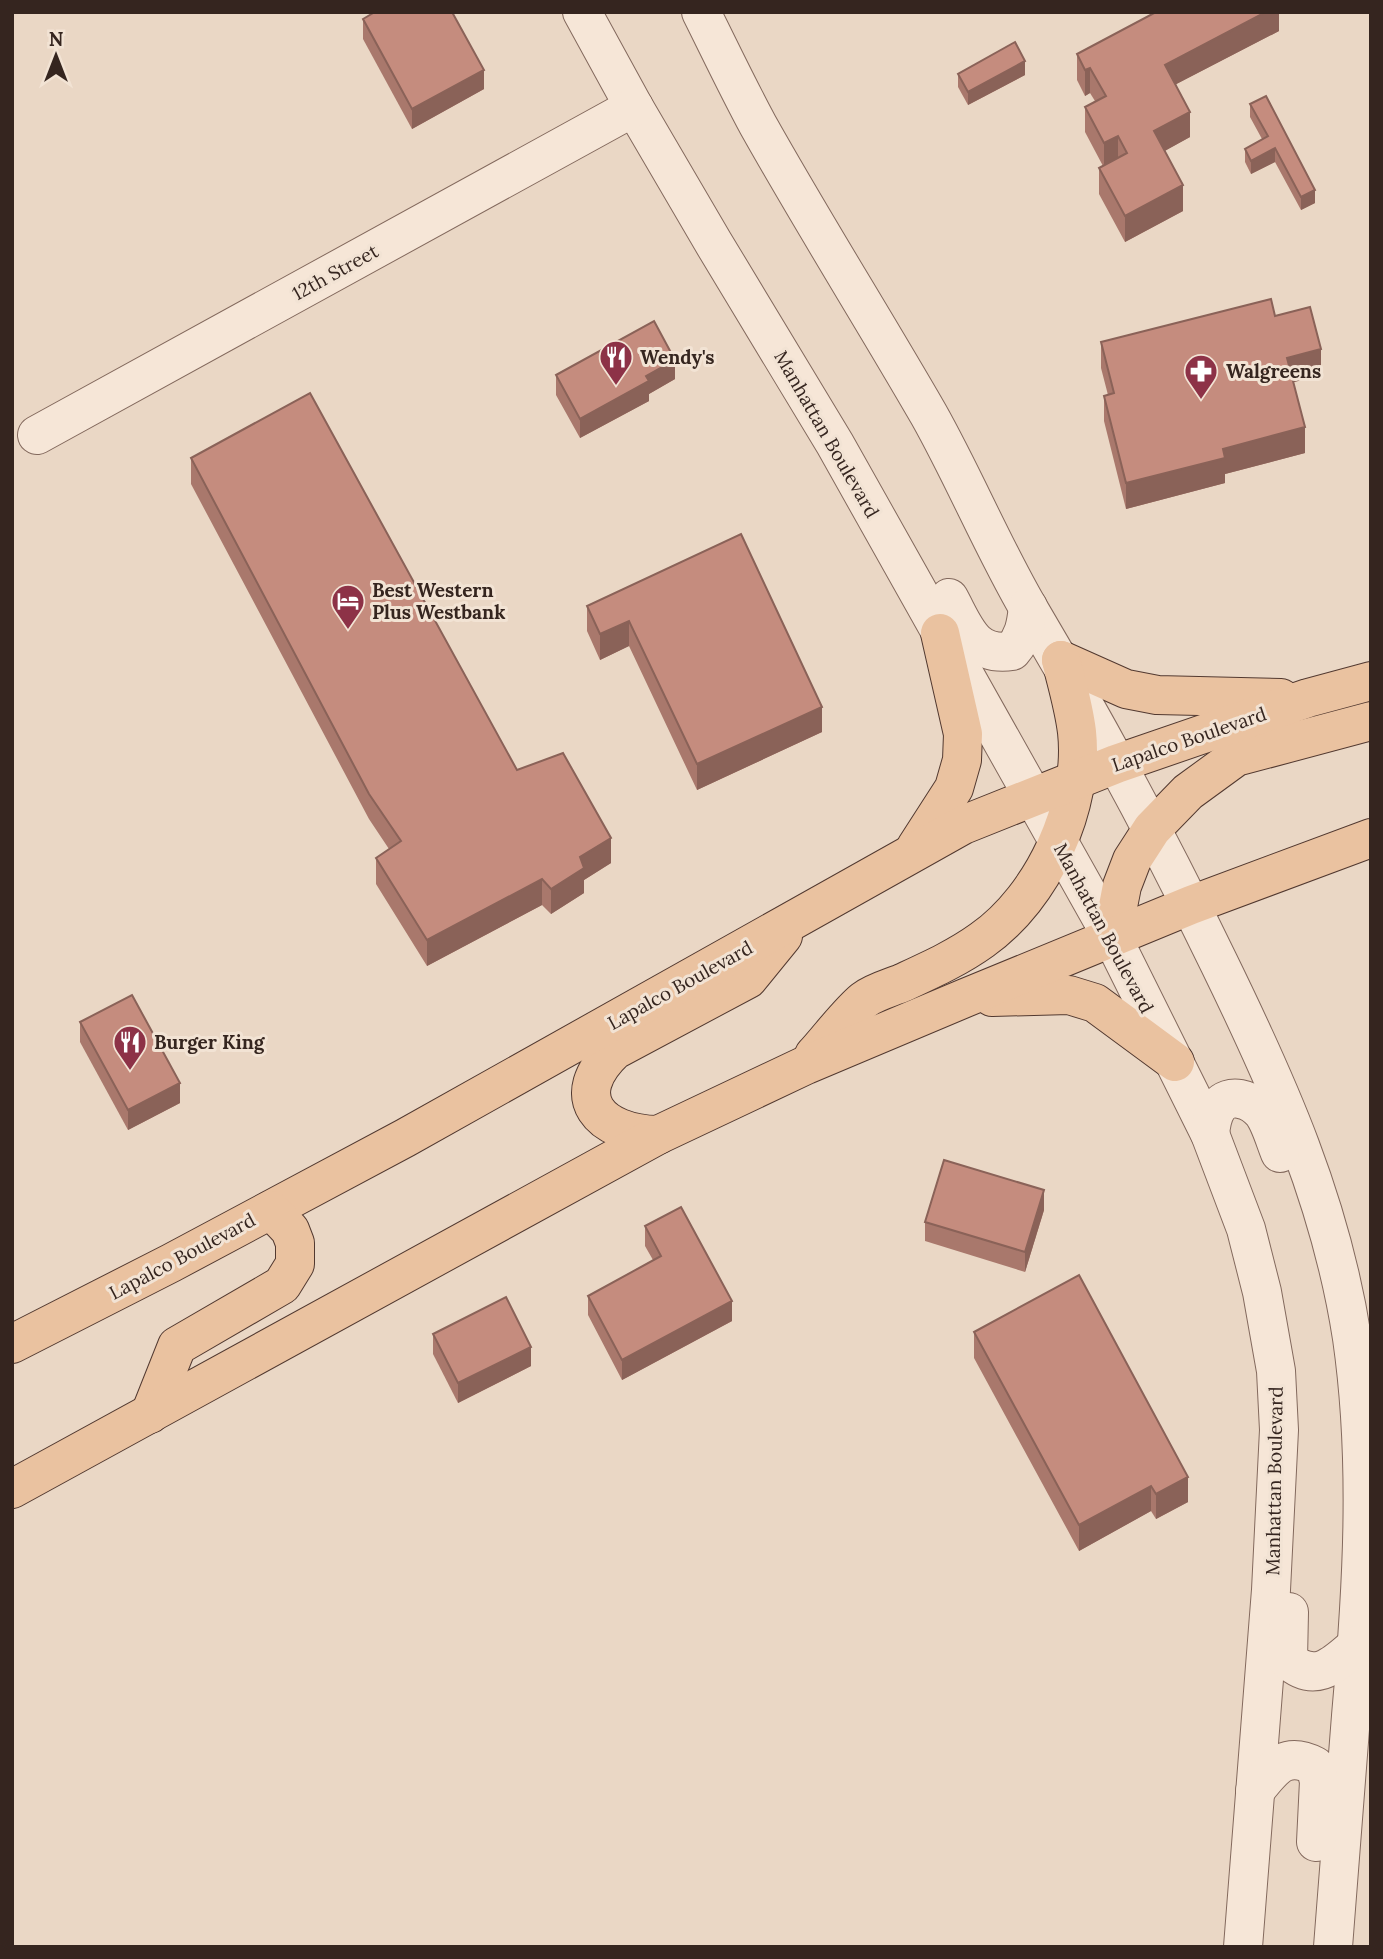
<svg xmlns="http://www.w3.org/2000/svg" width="1383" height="1959" font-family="Lora,serif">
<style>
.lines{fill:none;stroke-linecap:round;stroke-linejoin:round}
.minor-casing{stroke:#83695d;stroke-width:40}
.major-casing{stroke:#523930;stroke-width:40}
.minor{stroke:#f6e6d7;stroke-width:38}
.major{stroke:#eac2a0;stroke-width:38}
.wall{fill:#a9786c}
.shaded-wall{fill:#8a6258}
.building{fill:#c58c7e;stroke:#8a6258;stroke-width:2}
.labels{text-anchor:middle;stroke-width:6;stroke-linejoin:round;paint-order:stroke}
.street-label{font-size:19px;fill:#35251f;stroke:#f2e3d4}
.poi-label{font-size:19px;font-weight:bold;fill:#35251f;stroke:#f2e3d4;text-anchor:start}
</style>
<rect width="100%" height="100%" fill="#ead7c5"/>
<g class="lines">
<defs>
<g id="minor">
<polyline points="582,12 634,107 713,242 835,444 1112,937 1210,1134 1246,1229 1262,1292 1276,1371 1279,1430 1271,1590 1243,1947"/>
<path d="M701,12C720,50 738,88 758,125C813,223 873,318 929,415C965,479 993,548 1030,611C1098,726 1161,843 1219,963C1279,1086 1331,1202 1352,1338C1370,1463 1362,1591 1351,1716C1345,1793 1339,1870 1333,1947"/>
<polyline points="37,435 634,107"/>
<path d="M949,598C965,627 973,657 1012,651C1024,637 1026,625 1028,607"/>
<path d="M1210,1134C1211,1125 1212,1115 1218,1107C1229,1092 1251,1099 1262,1112C1270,1122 1275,1141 1280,1153"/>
<path d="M1289,1612L1288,1660C1316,1685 1335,1664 1357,1645"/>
<path d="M1255,1791C1273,1769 1284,1750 1315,1766L1319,1781L1316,1842"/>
</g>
<g id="major">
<polyline points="1061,660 1126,689 1157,695 1281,698"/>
<polyline points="916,847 954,788 962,760 963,734 940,633"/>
<polyline points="1112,937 1122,886 1132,860 1152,829 1188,792 1236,757 1371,721"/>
<polyline points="992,997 1069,995 1095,1003 1175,1062"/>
<path d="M814,1055C828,1040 848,1013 864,1000C874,992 890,988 902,983C930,970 957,958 982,940C1043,897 1085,806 1077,732C1074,707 1067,684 1061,660"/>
<path d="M658,1135C600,1134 565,1097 615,1050L748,979L783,936"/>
<polyline points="12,1344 171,1263 405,1138 963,825 1116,764 1308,698 1371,681"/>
<polyline points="150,1414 177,1346 282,1285 295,1264 295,1243 290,1230 271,1210"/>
<polyline points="12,1489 658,1135 806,1065 965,998 1191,905 1371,838"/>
</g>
</defs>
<use href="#minor" class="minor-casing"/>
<use href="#major" class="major-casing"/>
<use href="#minor" class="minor"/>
<use href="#major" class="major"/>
</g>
<g class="wall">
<polygon points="1279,12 1279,31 1176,84 1190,137 1164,151 1183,211 1125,242 1099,194 1099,168 1103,166 1085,132 1085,107 1095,101 1090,93 1085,96 1077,80 1077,54"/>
<polygon points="363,19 484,89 412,129 363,39"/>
<polygon points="958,74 1025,75 968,105 958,87"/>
<polygon points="1250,104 1315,203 1301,210 1275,162 1251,174 1245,162 1245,149 1262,139 1250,117"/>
<polygon points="1275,316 1321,375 1293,382 1305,453 1225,474 1225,483 1126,509 1104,421 1104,396 1108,395 1101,368 1101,342"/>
<polygon points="556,375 675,379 649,394 649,401 580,438 556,395"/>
<polygon points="191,458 517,770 611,863 584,880 584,893 551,914 542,905 427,966 376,884 376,858 389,849 369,819 191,484"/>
<polygon points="741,534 822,732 697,790 629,646 600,660 587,631 587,606"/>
<polygon points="80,1022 180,1103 128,1130 80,1042"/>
<polygon points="1044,1210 1025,1272 925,1241 925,1222"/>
<polygon points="645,1226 732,1321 622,1380 588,1315 588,1296 653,1260 645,1246"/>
<polygon points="974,1332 1188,1502 1156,1519 1151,1511 1079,1551 974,1358"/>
<polygon points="433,1334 531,1366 458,1403 433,1354"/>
</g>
<g class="shaded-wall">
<polygon points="1266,12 1279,12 1279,31 1165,90 1165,65"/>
<polygon points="1025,61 1025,75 968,105 968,92"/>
<polygon points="1090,68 1090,93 1085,96 1085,70"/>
<polygon points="484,70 484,89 412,129 412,109"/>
<polygon points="1190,112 1190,137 1154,157 1154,131"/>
<polygon points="1118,136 1118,162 1104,169 1104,143"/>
<polygon points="1275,148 1275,162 1251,174 1251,161"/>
<polygon points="1183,185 1183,211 1125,242 1125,216"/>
<polygon points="1315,190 1315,203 1301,210 1301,197"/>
<polygon points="1321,349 1321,375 1287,384 1287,358"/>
<polygon points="675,360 675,379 649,394 649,401 580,438 580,419 646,376"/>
<polygon points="1305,427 1305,453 1225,474 1225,483 1126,509 1126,483 1223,449"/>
<polygon points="629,621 629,646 600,660 600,634"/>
<polygon points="822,707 822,732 697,790 697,764"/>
<polygon points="611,838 611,863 584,880 584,893 551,914 551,889 580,857"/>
<polygon points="542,879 542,905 427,966 427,940"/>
<polygon points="180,1083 180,1103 128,1130 128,1110"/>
<polygon points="1044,1190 1044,1210 1025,1272 1025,1252"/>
<polygon points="732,1301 732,1321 622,1380 622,1360"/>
<polygon points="531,1347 531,1366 458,1403 458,1383"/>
<polygon points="1188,1477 1188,1502 1156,1519 1156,1494"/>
<polygon points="1151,1486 1151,1511 1079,1551 1079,1525"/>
</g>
<g class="building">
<polygon points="375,12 452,12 484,70 412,109 363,19"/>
<polygon points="1156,12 1266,12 1165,65 1190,112 1154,131 1183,185 1125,216 1099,168 1127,153 1118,136 1104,143 1085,107 1106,96 1090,68 1085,70 1077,54"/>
<polygon points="1015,42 1025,61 968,92 958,74"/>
<polygon points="1266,96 1315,190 1301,197 1275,148 1251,161 1245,149 1268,136 1250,104"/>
<polygon points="1271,299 1275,316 1310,307 1321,349 1287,358 1305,427 1223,449 1225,458 1126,483 1104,396 1114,393 1101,342"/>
<polygon points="654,321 675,360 646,376 649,381 580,419 556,375"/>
<polygon points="310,393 517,770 563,753 611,838 580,857 584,868 551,889 542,879 427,940 376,858 401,841 369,794 191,458"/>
<polygon points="741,534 822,707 697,764 629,621 600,634 587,606"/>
<polygon points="132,995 180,1083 128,1110 80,1022"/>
<polygon points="944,1160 1044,1190 1025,1252 925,1222"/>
<polygon points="681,1207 732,1301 622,1360 588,1296 661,1256 645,1226"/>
<polygon points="1079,1275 1188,1477 1156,1494 1151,1486 1079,1525 974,1332"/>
<polygon points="506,1297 531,1347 458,1383 433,1334"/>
</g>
<defs>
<symbol id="restaurant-pin" viewBox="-11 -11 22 30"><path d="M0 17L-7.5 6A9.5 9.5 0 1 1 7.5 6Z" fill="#8d3247" stroke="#f2e3d4"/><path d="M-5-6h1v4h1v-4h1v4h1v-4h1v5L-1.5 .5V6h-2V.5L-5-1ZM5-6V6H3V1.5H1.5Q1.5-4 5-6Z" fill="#fff"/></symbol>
<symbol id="pharmacy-pin" viewBox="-11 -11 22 30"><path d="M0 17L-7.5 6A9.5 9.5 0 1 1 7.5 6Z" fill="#8d3247" stroke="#f2e3d4"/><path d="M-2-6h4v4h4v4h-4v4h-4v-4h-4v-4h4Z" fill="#fff"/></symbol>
<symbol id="hotel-pin" viewBox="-11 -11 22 30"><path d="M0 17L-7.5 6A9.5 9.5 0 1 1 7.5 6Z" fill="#8d3247" stroke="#f2e3d4"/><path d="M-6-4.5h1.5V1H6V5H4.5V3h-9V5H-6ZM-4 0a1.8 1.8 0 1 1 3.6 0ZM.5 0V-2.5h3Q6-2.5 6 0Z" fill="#fff"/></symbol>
</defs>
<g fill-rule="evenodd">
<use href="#restaurant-pin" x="597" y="338" width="38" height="52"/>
<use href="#pharmacy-pin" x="1182" y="352" width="38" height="52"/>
<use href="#hotel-pin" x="329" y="582" width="38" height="52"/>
<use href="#restaurant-pin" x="111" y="1023" width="38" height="52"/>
</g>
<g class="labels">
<g class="street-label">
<text transform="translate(335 272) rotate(-29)" y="7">12th Street</text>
<text transform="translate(827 434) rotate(60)" y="7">Manhattan Boulevard</text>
<text transform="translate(1189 739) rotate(-19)" y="7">Lapalco Boulevard</text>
<text transform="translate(1104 928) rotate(62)" y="7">Manhattan Boulevard</text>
<text transform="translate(680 985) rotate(-29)" y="7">Lapalco Boulevard</text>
<text transform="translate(182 1256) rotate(-28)" y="7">Lapalco Boulevard</text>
<text transform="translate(1274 1481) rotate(-89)" y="7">Manhattan Boulevard</text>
</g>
<g class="poi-label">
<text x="640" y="364">Wendy's</text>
<text x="1226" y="378">Walgreens</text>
<text x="372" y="597">Best Western<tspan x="372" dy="22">Plus Westbank</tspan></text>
<text x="154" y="1049">Burger King</text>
</g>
</g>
<rect width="1383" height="1959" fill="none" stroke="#35251f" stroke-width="28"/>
<g transform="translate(56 56)" stroke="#f2e3d4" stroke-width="5" paint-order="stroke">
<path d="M0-5L12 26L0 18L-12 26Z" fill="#35251f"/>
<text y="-10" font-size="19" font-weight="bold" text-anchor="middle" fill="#35251f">N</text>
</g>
</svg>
